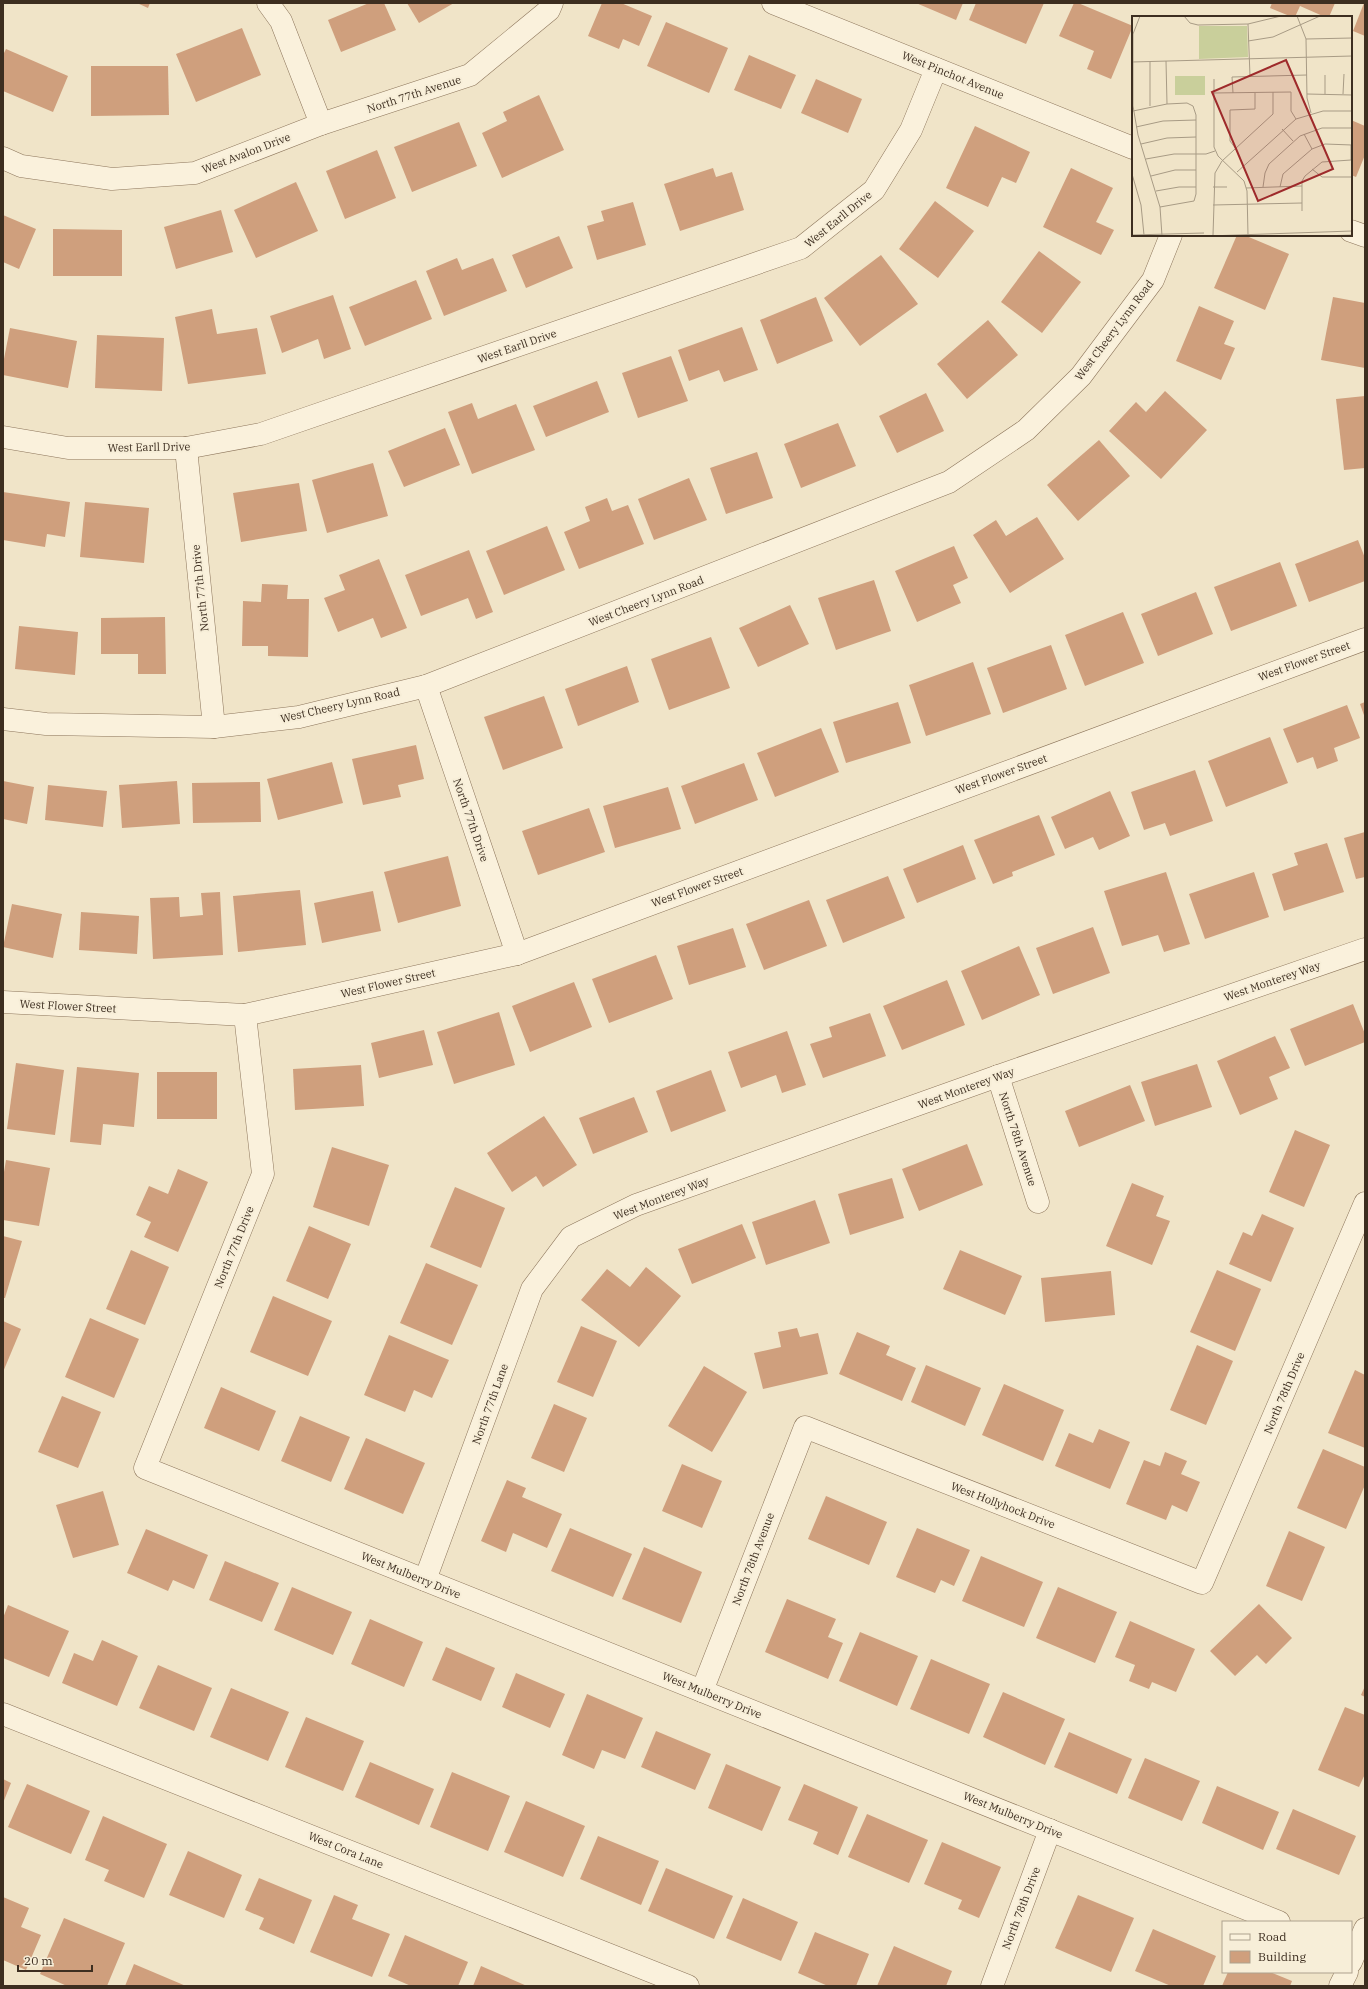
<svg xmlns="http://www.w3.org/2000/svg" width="1368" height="1989" font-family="'IBM Plex Serif',serif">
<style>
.building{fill:#cf9f7d}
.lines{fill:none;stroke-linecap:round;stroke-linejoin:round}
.minor-casing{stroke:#8d765c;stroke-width:23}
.minor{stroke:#faf1dc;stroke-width:22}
.labels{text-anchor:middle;stroke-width:4;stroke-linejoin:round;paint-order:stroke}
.street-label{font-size:11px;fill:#3d2e20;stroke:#f7eed8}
.inset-road{fill:none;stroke:#a89b85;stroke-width:1}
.view{fill:#9e2a2b;fill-opacity:0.15;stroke:#9e2a2b;stroke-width:2}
.inset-edge{fill:none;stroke:#3d2e20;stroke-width:2}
</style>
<rect width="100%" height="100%" fill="#f0e4c8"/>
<g class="building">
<polygon points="137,3 150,3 148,8"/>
<polygon points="369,3 384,3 396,30 341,52 328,20"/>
<polygon points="407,3 454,3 419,23"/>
<polygon points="602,3 621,3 652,16 639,46 623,39 619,49 588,36"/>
<polygon points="916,3 963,3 956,20"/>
<polygon points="976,3 1044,3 1026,44 969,20"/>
<polygon points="1074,3 1078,3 1133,26 1111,79 1087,69 1094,51 1059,36"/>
<polygon points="1272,3 1335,3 1329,17 1325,17 1300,6 1295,17 1292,17 1270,8"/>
<polygon points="1364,3 1365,3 1365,36 1353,31"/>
<polygon points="666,22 728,48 709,93 647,66"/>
<polygon points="242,28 261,75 196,102 176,54"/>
<polygon points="6,49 68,76 53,112 3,91 3,55"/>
<polygon points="749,55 796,75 781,109 734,90"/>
<polygon points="91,66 168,66 169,115 91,116"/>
<polygon points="816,79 862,99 848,133 801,113"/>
<polygon points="539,95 564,150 502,178 482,133 507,121 503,112"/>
<polygon points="1351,120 1365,126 1365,155 1356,177 1351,175"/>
<polygon points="459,122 477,166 412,192 394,147"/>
<polygon points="975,126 1030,152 1016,183 1002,177 988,207 946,188"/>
<polygon points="377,150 396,198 345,219 326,171"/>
<polygon points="713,168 716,177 732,172 744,210 680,231 664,184"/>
<polygon points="1071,168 1113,188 1096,222 1114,230 1101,255 1043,227"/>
<polygon points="296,182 318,231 256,258 234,210"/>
<polygon points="935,201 974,231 938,278 899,249"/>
<polygon points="633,202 646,245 597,260 587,226 604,221 601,211"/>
<polygon points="221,210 233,252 176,269 164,227"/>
<polygon points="3,215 36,229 19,269 3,262"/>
<polygon points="53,229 122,230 122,276 53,276"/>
<polygon points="1237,235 1244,235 1289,254 1265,310 1214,288"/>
<polygon points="559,236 573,268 526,288 512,255"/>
<polygon points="1039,251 1081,282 1042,333 1001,302"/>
<polygon points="881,255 918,304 860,346 824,298"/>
<polygon points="457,258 462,270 493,258 507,291 444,316 426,271"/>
<polygon points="416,280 432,319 365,346 349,307"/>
<polygon points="333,295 351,349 324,359 318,339 282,353 270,316"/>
<polygon points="816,297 833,341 777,364 760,320"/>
<polygon points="1333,297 1365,303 1365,368 1321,360"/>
<polygon points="1199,306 1234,321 1224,344 1235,348 1221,380 1176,361"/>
<polygon points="212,309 217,334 257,328 266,374 188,384 175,317"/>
<polygon points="988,320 1018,355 967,399 937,364"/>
<polygon points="742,327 758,370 724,382 719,370 689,381 678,350"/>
<polygon points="10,328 77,341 68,388 3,375 3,364"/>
<polygon points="97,335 164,338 162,391 95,388"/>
<polygon points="671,356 688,401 638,418 622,373"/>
<polygon points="597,381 609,412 546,437 533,406"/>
<polygon points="1165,391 1207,430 1161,479 1109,431 1136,402 1146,412"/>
<polygon points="926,393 944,431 897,453 879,416"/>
<polygon points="1365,396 1365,468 1344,470 1336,399"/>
<polygon points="472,403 478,419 516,404 535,450 472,474 448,412"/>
<polygon points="838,423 856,466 801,488 784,444"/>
<polygon points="445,428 460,465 404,487 388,451"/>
<polygon points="1099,440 1130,476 1078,521 1047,485"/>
<polygon points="757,452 773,498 726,514 710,468"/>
<polygon points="373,463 388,516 327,533 312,480"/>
<polygon points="689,478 707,520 654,540 638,499"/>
<polygon points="299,483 307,531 241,542 233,493"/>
<polygon points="3,492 70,502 65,537 47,534 45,547 3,540"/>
<polygon points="607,498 612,511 628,505 644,544 579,569 564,532 590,521 585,507"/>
<polygon points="85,502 149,508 144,563 80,557"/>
<polygon points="1037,517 1064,559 1010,593 973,535 996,520 1006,536"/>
<polygon points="547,526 565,570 504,595 486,551"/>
<polygon points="1358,540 1365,558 1365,581 1309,602 1295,564"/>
<polygon points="954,546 968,578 953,585 961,603 917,622 895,571"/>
<polygon points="469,550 493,612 476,619 468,598 421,616 405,575"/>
<polygon points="379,559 407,628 381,638 373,618 338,632 324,598 345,590 339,575"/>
<polygon points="1280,562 1297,606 1231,631 1214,587"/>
<polygon points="874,580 891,631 836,650 818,598"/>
<polygon points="262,584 288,585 287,599 309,599 308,657 268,656 268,646 242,646 243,601 261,602"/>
<polygon points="1196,592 1213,634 1158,656 1141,614"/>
<polygon points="790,605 809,644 758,667 739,628"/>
<polygon points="1123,612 1144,663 1085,686 1065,635"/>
<polygon points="165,617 166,674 138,674 138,654 101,654 101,618"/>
<polygon points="19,626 78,632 75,675 15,669"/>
<polygon points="711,637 730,688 669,710 651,659"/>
<polygon points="1051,645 1067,689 1003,713 987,668"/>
<polygon points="973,662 991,714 926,736 909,685"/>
<polygon points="627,666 639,702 578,726 565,689"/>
<polygon points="544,696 563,748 503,770 484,717"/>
<polygon points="898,702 911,743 846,763 833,722"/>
<polygon points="1365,702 1365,718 1360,704"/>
<polygon points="1347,705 1360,738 1334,748 1338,761 1317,769 1313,757 1297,763 1283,729"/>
<polygon points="821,728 839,772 775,797 757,753"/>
<polygon points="1270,737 1288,783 1226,807 1208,761"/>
<polygon points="416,745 424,779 398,785 401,797 363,805 352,759"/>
<polygon points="332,762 343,803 278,820 267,779"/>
<polygon points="744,763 758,800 695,824 681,786"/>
<polygon points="1195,770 1213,821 1170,836 1165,823 1144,830 1131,792"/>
<polygon points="3,781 34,787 27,824 3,819"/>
<polygon points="177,781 180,824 122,828 119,785"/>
<polygon points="260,782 261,822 193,823 192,783"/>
<polygon points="48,785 107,791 103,827 45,820"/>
<polygon points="668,787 681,829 615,848 603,806"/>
<polygon points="1110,791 1130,836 1099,850 1093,837 1065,849 1051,817"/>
<polygon points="589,808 605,852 538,875 522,831"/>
<polygon points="1039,815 1055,855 1012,872 1013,876 993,884 974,840"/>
<polygon points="1365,832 1365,877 1356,879 1344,838"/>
<polygon points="1327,843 1344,892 1284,911 1272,874 1298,865 1294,853"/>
<polygon points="963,845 976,879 917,903 903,869"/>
<polygon points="448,856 461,906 398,923 384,872"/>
<polygon points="1166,872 1190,944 1164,952 1158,935 1122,946 1104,891"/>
<polygon points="1254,872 1269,917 1205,939 1189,894"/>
<polygon points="888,876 905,918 843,943 826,900"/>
<polygon points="300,890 306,945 238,952 233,896"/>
<polygon points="373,891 381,931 322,943 314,903"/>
<polygon points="220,892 223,955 153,959 150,898 179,897 180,917 203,915 201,893"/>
<polygon points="809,900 827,946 764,970 746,924"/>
<polygon points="12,904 62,914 53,958 3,947"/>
<polygon points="81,912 139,916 137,954 79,950"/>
<polygon points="1093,927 1110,973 1053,994 1036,948"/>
<polygon points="733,928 746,967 689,985 677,946"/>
<polygon points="1019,946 1040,995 982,1020 961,971"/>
<polygon points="656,955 673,999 609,1023 592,979"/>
<polygon points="947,980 965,1025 902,1050 883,1006"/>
<polygon points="574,982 592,1027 530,1052 512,1006"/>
<polygon points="1353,1004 1365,1034 1365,1042 1305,1066 1290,1029"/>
<polygon points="499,1012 515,1065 454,1084 437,1032"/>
<polygon points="870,1013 886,1056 823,1078 810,1044 832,1037 829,1027"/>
<polygon points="424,1030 433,1065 379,1078 371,1043"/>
<polygon points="787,1031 806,1085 782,1093 776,1075 741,1088 728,1052"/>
<polygon points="1275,1036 1290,1068 1269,1077 1278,1099 1240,1115 1217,1061"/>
<polygon points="16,1063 64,1070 55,1135 7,1129"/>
<polygon points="1197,1064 1212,1107 1155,1126 1141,1082"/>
<polygon points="361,1065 364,1106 295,1110 293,1069"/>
<polygon points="77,1067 139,1073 134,1127 103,1124 101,1145 70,1142"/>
<polygon points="711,1070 726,1111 671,1132 656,1091"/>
<rect x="157" y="1072" width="60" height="47"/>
<polygon points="1130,1085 1145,1121 1079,1147 1065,1111"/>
<polygon points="634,1097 648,1132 593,1154 579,1118"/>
<polygon points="544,1116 577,1165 543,1187 536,1176 512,1192 487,1153"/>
<polygon points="1295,1130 1330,1145 1304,1207 1269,1192"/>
<polygon points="967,1144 983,1185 919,1211 902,1169"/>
<polygon points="332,1147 389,1165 369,1226 313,1207"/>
<polygon points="6,1160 50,1168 39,1226 3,1220 3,1178"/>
<polygon points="178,1169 208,1182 178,1252 144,1237 151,1222 136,1215 149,1186 168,1194"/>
<polygon points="892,1178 904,1218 850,1235 838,1194"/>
<polygon points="1132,1183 1164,1196 1156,1216 1170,1221 1152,1265 1106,1246"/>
<polygon points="455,1187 505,1208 481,1268 430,1247"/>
<polygon points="815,1200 830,1243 766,1265 752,1222"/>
<polygon points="1262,1214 1294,1228 1271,1282 1229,1264 1243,1232 1252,1236"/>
<polygon points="742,1224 756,1258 692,1284 678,1249"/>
<polygon points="309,1226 351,1244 328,1299 286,1281"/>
<polygon points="3,1236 22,1241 5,1298 3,1298"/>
<polygon points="131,1250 169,1267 145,1325 106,1309"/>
<polygon points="960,1250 1022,1276 1005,1315 943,1289"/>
<polygon points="426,1263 478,1285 452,1345 400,1323"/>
<polygon points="646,1267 681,1296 639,1347 581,1300 607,1269 630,1287"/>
<polygon points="1217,1270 1261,1289 1235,1351 1190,1332"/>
<polygon points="1111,1271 1115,1315 1045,1322 1041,1278"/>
<polygon points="273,1296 332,1321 308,1376 250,1352"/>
<polygon points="90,1318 139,1339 114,1398 65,1377"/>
<polygon points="3,1321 21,1329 3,1372"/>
<polygon points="581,1326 617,1341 593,1397 557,1382"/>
<polygon points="797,1328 800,1337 818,1333 828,1374 763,1389 754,1353 781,1347 778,1332"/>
<polygon points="857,1332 890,1346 886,1355 916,1368 902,1401 839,1374"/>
<polygon points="389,1335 449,1360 432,1398 414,1390 405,1412 364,1395"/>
<polygon points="1197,1345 1233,1361 1206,1425 1170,1410"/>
<polygon points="926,1365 981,1388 965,1426 911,1402"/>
<polygon points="704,1366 747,1392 712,1452 668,1426"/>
<polygon points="1355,1370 1365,1375 1365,1448 1328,1433"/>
<polygon points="1004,1384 1064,1410 1043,1461 982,1435"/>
<polygon points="221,1387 276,1411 259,1451 204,1428"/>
<polygon points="62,1396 101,1412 78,1468 38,1452"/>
<polygon points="554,1404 587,1418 564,1472 531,1458"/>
<polygon points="300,1416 350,1437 331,1482 281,1461"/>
<polygon points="1099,1429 1130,1442 1110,1489 1055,1466 1069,1433 1093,1443"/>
<polygon points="366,1438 425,1463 403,1514 344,1489"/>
<polygon points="1323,1449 1365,1467 1365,1485 1346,1529 1297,1508"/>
<polygon points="1165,1452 1187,1461 1181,1474 1200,1482 1187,1512 1172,1505 1166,1520 1126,1504 1144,1460 1160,1466"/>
<polygon points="682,1464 722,1481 702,1528 662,1511"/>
<polygon points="507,1480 526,1488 522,1497 562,1514 547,1548 513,1533 506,1552 481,1541"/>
<polygon points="103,1491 119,1545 73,1558 56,1505"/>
<polygon points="826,1496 887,1522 869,1565 808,1539"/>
<polygon points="570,1528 632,1554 613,1597 551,1571"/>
<polygon points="917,1528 970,1550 954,1586 941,1580 935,1593 896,1577"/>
<polygon points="146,1529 208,1555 194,1589 173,1580 168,1591 127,1573"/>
<polygon points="1289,1531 1325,1547 1302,1601 1266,1586"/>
<polygon points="644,1547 702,1572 681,1623 622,1599"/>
<polygon points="981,1556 1043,1582 1024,1627 962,1601"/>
<polygon points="225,1561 279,1583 262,1622 209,1600"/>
<polygon points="292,1587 352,1612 333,1655 274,1630"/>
<polygon points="1058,1587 1117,1612 1095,1663 1036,1638"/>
<polygon points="787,1599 836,1619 828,1637 843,1643 828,1679 765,1652"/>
<polygon points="1259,1604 1292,1638 1266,1664 1257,1655 1235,1676 1210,1651"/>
<polygon points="8,1605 69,1631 49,1677 3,1658 3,1618"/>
<polygon points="370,1619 423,1642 404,1687 351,1664"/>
<polygon points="1130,1621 1195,1649 1176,1692 1152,1682 1149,1689 1129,1681 1135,1665 1115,1657"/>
<polygon points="860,1632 918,1656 897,1706 839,1681"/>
<polygon points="102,1640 138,1656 117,1706 62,1683 74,1653 93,1661"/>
<polygon points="446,1647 495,1668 481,1701 432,1680"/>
<polygon points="931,1659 990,1684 969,1734 910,1709"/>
<polygon points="158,1665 212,1688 194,1731 139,1708"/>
<polygon points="516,1673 565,1694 550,1728 502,1707"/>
<polygon points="1365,1686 1365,1697 1361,1695"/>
<polygon points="231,1688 289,1712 268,1761 210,1737"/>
<polygon points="1003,1692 1065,1719 1045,1765 983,1737"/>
<polygon points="587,1694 643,1718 625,1759 602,1750 594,1769 562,1755"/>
<polygon points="1345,1707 1365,1715 1365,1774 1359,1787 1318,1770"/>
<polygon points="306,1717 364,1741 343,1791 285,1767"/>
<polygon points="656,1731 711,1754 695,1790 641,1767"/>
<polygon points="1069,1732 1132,1759 1117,1794 1054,1767"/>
<polygon points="1145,1758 1200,1781 1182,1821 1128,1798"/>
<polygon points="370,1762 434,1789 419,1825 355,1797"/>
<polygon points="726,1764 781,1787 762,1831 708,1808"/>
<polygon points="452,1772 510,1796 488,1851 430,1827"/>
<polygon points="3,1779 11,1783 3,1803"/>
<polygon points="27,1784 90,1811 71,1854 8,1827"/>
<polygon points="804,1784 858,1807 838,1855 813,1844 818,1832 788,1820"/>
<polygon points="1217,1786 1279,1812 1263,1850 1202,1823"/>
<polygon points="526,1801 585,1826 563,1877 504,1852"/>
<polygon points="1293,1809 1356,1836 1339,1875 1276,1849"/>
<polygon points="867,1814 928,1840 909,1883 848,1857"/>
<polygon points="103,1816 167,1844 144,1898 104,1881 109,1870 85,1860"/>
<polygon points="598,1836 659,1861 641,1905 580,1879"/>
<polygon points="942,1842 1001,1867 979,1918 958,1909 962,1900 924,1884"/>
<polygon points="188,1851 242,1875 224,1918 169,1895"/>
<polygon points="666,1868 733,1896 714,1939 648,1911"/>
<polygon points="259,1878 312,1900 294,1944 259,1929 264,1918 245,1910"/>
<polygon points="334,1895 358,1905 352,1919 390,1934 372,1977 310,1952"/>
<polygon points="1078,1895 1134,1918 1111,1972 1055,1948"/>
<polygon points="3,1897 29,1908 21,1927 41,1935 26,1970 3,1960"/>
<polygon points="743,1898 798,1922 781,1961 726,1938"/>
<polygon points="64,1918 125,1943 107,1986 67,1986 40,1974"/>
<polygon points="1153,1929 1216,1956 1203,1986 1171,1986 1135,1971"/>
<polygon points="815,1932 869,1954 856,1986 828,1986 798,1973"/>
<polygon points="405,1935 468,1962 458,1986 411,1986 388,1976"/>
<polygon points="894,1946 952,1971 946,1986 877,1986"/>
<polygon points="134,1964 186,1986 125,1986"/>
<polygon points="481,1966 527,1986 473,1986"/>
<polygon points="1228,1972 1270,1972 1292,1981 1290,1986 1222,1986"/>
</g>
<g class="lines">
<defs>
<g id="minor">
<polyline points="268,3 281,21 321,124"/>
<polyline points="773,3 1133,148"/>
<polyline points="3,158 21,166 112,179 195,173 321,124 470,75 549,10 552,3"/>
<polyline points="1351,231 1365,236"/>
<polyline points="3,437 68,448 186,448 261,434 801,248 874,190 911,130 936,69"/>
<polyline points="186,448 214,727"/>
<polyline points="426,686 517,954"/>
<polyline points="3,719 46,724 214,727 299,717 426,686 949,482 1026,430 1081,376 1153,280 1171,235"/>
<polyline points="3,1002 245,1015 517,954 1365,639"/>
<polyline points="245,1015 263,1174 145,1468 1279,1922"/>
<polyline points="998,1076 1038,1202"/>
<polyline points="425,1580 532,1289 571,1237 636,1205 998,1076 1365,949"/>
<polyline points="702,1691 805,1427 1202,1583 1365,1203"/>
<polyline points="3,1714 688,1986"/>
<polyline points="1351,1962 1365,1929"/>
<polyline points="992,1986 1050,1830"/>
<polyline points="1340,1986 1347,1972"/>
</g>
</defs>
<use href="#minor" class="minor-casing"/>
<use href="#minor" class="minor"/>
</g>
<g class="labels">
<g class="street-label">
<text transform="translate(953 75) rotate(22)" y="4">West Pinchot Avenue</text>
<text transform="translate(414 94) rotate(-18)" y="4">North 77th Avenue</text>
<text transform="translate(246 153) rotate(-21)" y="4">West Avalon Drive</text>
<text transform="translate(838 219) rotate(-39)" y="4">West Earll Drive</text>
<text transform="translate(1114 330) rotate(-53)" y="4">West Cheery Lynn Road</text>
<text transform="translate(517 346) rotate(-19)" y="4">West Earll Drive</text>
<text transform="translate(149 447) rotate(-1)" y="4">West Earll Drive</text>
<text transform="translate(200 588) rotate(-96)" y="4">North 77th Drive</text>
<text transform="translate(646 601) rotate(-21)" y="4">West Cheery Lynn Road</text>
<text transform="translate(1304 661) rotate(-20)" y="4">West Flower Street</text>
<text transform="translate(340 705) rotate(-13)" y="4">West Cheery Lynn Road</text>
<text transform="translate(1001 774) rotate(-20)" y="4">West Flower Street</text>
<text transform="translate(471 820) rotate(71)" y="4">North 77th Drive</text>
<text transform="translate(697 887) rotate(-20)" y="4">West Flower Street</text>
<text transform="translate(1272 981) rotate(-19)" y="4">West Monterey Way</text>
<text transform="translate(388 983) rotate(-13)" y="4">West Flower Street</text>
<text transform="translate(68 1006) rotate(3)" y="4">West Flower Street</text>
<text transform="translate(966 1088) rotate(-20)" y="4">West Monterey Way</text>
<text transform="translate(1018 1139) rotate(72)" y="4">North 78th Avenue</text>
<text transform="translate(661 1198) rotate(-21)" y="4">West Monterey Way</text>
<text transform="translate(234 1247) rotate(-68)" y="4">North 77th Drive</text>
<text transform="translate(1284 1393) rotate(-67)" y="4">North 78th Drive</text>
<text transform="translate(490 1404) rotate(-70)" y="4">North 77th Lane</text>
<text transform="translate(1003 1505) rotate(21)" y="4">West Hollyhock Drive</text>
<text transform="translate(753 1559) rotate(-69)" y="4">North 78th Avenue</text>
<text transform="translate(411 1575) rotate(22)" y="4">West Mulberry Drive</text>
<text transform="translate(712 1695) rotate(22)" y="4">West Mulberry Drive</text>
<text transform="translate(1013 1815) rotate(22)" y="4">West Mulberry Drive</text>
<text transform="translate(346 1850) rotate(22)" y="4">West Cora Lane</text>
<text transform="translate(1021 1908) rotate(-69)" y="4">North 78th Drive</text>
</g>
</g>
<g transform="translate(1132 16)">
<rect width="220" height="220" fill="#f0e4c8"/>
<path d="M67,10H115L116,41L67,43ZM43,60H73V79H43Z" fill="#c9cf9b"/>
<path class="inset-road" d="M8,0L1,18V90L6,119L28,191L30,220M52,0L58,7L66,9L116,8L149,0M165,0L174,23L175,82L179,97M116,8L118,60M174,23L220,22M116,25L141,21L188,0M34,45L35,88M0,46L220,40M18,46V90M193,59V78M82,63V131L86,140L112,165L115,175L116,219M81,77L159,76V95L164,103M101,77L100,61L175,59M175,78L220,79M211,78L212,58M61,90L64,99V178L62,185M1,95L35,88L55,87L61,90M4,111L31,105L64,104M150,113L161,125M172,118L180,133M9,128L35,122L64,121M104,133L98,125V94L123,93V77M14,143L42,138H74L83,135M180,153L190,161H220M105,156L164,103L191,95H220M0,158L9,189L12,219M19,160L43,154H64M81,171H95M131,171L133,157L137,148L168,120L190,112H220M148,171L151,158L180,133L193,128L220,129M114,172L170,170M24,175L47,171H64M81,189L170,187M28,191L62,185M170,195V165L173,160L190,146L219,144V129M0,219L72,217M81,219L83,157L90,145L141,98V76M76,220L220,215M189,220L220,219"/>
<path class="view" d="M154,44L201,153L126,185L80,76Z"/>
<rect width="220" height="220" class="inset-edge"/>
</g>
<rect width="1368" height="1989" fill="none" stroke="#3d2e20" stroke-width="8"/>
<rect x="1222" y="1921" width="130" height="52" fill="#f7eed8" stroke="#ada18e"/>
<rect x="1230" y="1934" width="20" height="6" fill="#faf1dc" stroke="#ada18e"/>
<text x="1258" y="1941" font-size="12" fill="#3d2e20">Road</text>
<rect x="1230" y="1951" width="20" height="12" fill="#cf9f7d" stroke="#ada18e"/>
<text x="1258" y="1961" font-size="12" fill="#3d2e20">Building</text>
<path d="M18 1965v6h74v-6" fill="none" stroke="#3d2e20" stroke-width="2"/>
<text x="24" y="1965" font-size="12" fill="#3d2e20" stroke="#f7eed8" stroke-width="3" paint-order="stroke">20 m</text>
</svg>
